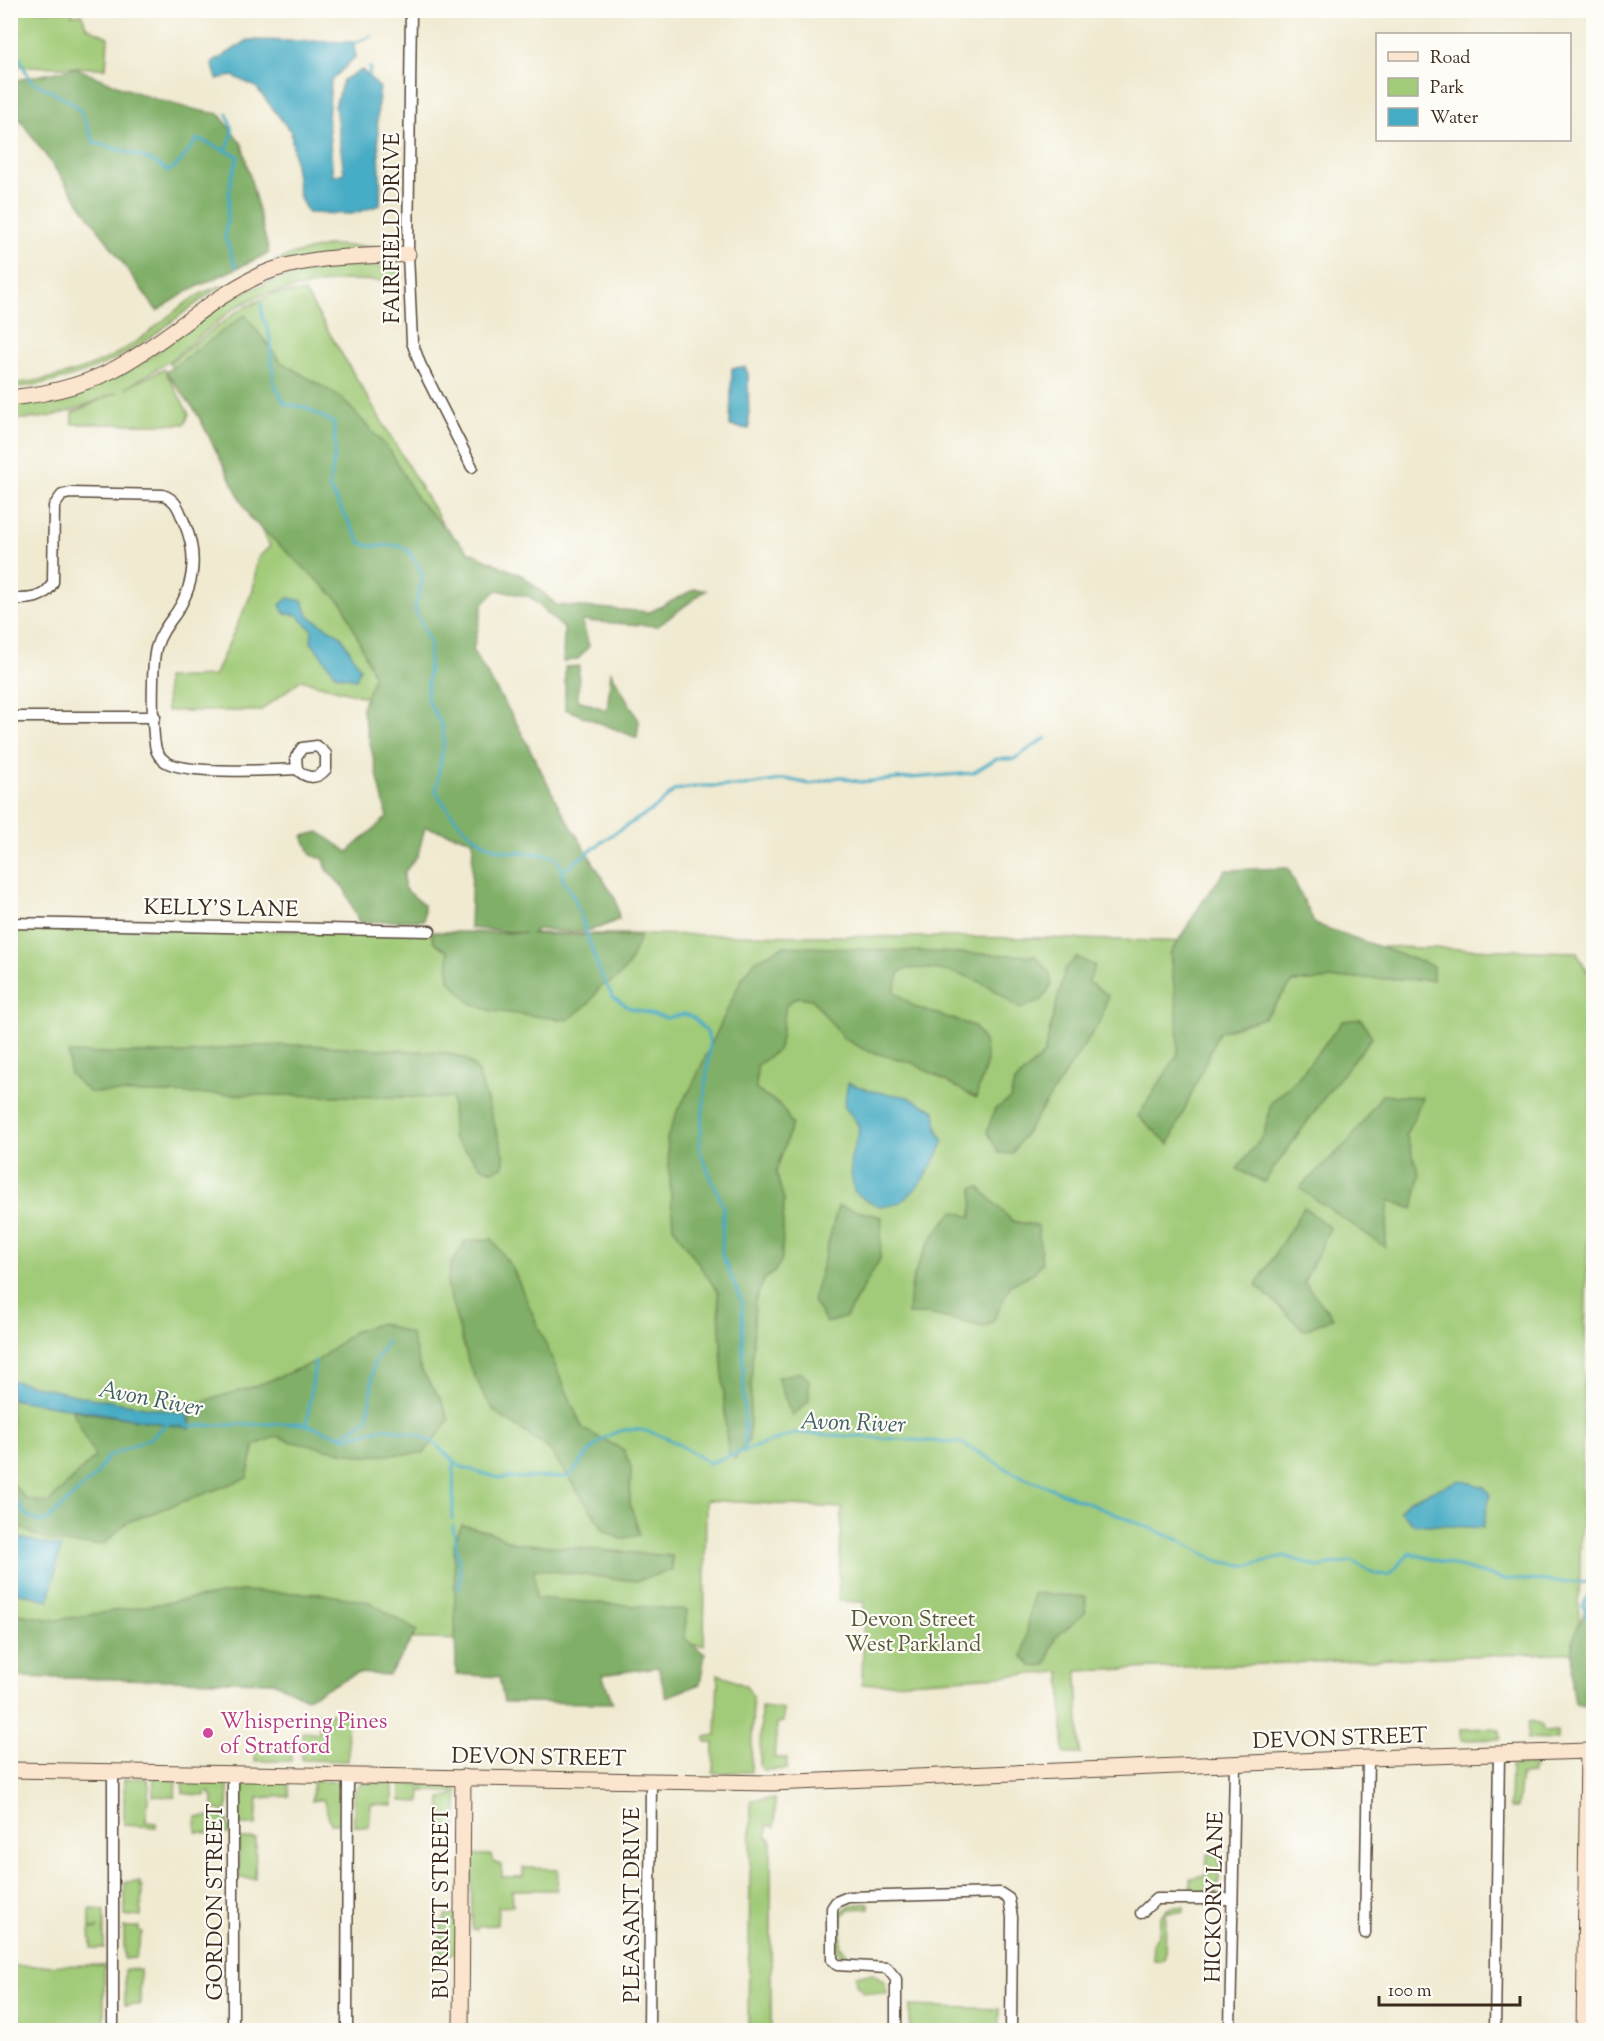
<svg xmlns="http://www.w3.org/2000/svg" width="1604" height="2041" font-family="'Sorts Mill Goudy',serif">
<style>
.green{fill:#a1cb78;stroke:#6e7a4b;stroke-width:1.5}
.forest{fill:#80af68;stroke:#5e6c43;stroke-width:1.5}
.water{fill:#46acc5;stroke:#406b72;stroke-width:1.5}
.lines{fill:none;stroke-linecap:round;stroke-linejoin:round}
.stream{stroke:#46acc5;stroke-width:3}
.street-casing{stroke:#564739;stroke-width:13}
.secondary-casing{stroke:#564739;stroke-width:17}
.street{stroke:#fff;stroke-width:10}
.secondary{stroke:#fce5cf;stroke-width:15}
.hotel-dot{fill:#d1479c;stroke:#fdfcf7;stroke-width:2}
.labels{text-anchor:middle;stroke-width:4.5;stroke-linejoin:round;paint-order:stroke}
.street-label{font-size:22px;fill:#3b2a1e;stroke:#fdfcf7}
.park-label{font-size:22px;fill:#5a5a39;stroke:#fdfcf7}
.hotel-label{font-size:22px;fill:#b23c85;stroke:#fdfcf7;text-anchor:start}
.water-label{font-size:24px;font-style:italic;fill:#3f5e61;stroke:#fdfcf7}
</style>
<rect width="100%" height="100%" fill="#fdfcf7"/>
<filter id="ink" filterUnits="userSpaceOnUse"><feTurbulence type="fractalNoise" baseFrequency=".0167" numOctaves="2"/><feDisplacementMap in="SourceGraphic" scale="12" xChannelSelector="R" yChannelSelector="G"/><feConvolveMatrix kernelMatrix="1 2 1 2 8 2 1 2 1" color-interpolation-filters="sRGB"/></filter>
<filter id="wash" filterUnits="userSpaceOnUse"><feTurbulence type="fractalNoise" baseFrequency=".008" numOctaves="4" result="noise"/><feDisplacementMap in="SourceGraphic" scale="24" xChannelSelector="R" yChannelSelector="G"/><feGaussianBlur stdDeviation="1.35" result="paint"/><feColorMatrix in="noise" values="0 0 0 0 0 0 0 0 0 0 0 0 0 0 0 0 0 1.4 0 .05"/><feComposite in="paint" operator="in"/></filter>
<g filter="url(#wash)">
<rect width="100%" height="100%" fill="#f0ead1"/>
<g class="green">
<polygon points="11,10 72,11 72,15 82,14 86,27 108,37 106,68 11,66"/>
<polygon points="330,245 399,248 265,267 290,255"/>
<path d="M341,266L393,267L398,271V281L343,280L264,294L236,307L168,362L126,388L164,369L189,414L185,424H72V413L118,392C82,406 50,423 11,418V405C62,400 113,385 155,354C181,334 207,311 236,296C270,279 304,271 341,266Z"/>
<path d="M222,286C194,303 170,324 144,342C103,370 59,384 11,388V384C55,380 100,367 137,341C164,323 189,293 222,286Z"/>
<polygon points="305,292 455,545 385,702 301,680 260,711 167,711 166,678 214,676 253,590 257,559 270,546 169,363 238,311 272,294"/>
<polygon points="11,928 1040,938 1577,952 1593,983 1578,1652 1077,1671 1080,1754 1064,1754 1061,1672 862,1685 864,1602 838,1601 842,1508 706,1500 704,1645 245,1635 11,1674"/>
<polygon points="718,1674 746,1686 753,1697 751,1772 713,1773 714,1743 705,1742 705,1737 716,1735"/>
<polygon points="761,1707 783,1709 783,1722 777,1723 774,1758 787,1758 787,1769 763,1770 760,1766"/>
<polygon points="318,1713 347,1713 348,1761 302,1760 302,1732 318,1733"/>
<polygon points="1531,1721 1541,1724 1544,1732 1557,1731 1557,1740 1527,1739 1528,1723"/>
<polygon points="1493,1728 1500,1731 1501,1739 1461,1740 1461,1729"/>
<polygon points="277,1745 291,1745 291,1761 255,1761 255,1750 269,1749"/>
<polygon points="1511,1765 1535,1765 1535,1769 1531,1770 1532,1774 1521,1775 1517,1808 1510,1808"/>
<polygon points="147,1778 149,1785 146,1822 156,1823 156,1827 124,1825 124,1779"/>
<polygon points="154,1778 176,1779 175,1797 153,1796"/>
<polygon points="182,1779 222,1780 228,1787 227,1813 213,1808 213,1797 209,1792 205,1793 205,1796 183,1793"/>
<polygon points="245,1781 288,1781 289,1796 258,1798 256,1825 239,1825 239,1787"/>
<polygon points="313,1781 338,1782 343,1787 343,1824 331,1824 323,1799 312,1801"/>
<polygon points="362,1783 393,1783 393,1805 371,1804 369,1827 354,1826 354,1792"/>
<polygon points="401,1784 455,1786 458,1791 456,1828 440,1827 441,1798 452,1796 454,1792 421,1791 420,1802 401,1801"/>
<polygon points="775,1799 775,1827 767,1825 767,1838 771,1839 771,2030 748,2030 751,1800"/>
<polygon points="211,1814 228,1820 229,1834 196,1832 196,1817 208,1817"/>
<polygon points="239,1839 256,1839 255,1879 239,1878"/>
<polygon points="1207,1854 1219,1854 1219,1891 1191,1893 1190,1878 1206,1875"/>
<polygon points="471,1855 491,1855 494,1862 501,1865 502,1877 523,1877 523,1868 558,1869 557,1890 512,1890 513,1906 498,1907 497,1925 478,1926 477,1930 472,1929"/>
<polygon points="125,1882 140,1882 140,1887 142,1887 141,1916 125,1916"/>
<path d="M869,1903V1908L849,1909L843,1915L840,1945L848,1957H872V1961C835,1963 829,1949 838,1914L850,1905Z"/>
<polygon points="1172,1907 1184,1907 1184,1912 1166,1912 1165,1957 1162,1961 1154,1960 1152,1944 1159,1934 1160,1918 1165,1910"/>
<polygon points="90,1909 104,1910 104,1948 91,1948 90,1929 99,1928 90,1928"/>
<polygon points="446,1915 459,1915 459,1954 440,1954 441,1927"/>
<polygon points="124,1927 139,1927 139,1931 142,1932 135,1958 124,1959"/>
<polygon points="104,1965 104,2030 11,2030 11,1966"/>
<rect x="125" y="1969" width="15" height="36"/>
<polygon points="873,1974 885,1983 887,1994 864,1992 856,1985 855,1975"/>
<polygon points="910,2006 999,2009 999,2030 910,2030"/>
</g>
<g class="forest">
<path d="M76,68C123,89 168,106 219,114L242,144L269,253L188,291L157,311L11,107V81Z"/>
<path d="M245,315L281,362L342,398L391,452L418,500L468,551L523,576L557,605L650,612L695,589L706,590L658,626L582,621L589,646L578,659L563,662L564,629L530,597L497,590L483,604L473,651L516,722L560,808L616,900L619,919C587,936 572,932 537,929L532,934L640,936C632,959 626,979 601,986L590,1002L568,1020L492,1011L472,1004L449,980L448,952L434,942L431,932L525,933L470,928L473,840L425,827L418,855L404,873V888L424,905V920L359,922L344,888L327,870L324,859L311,855L303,836L319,832L348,852L387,817L362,708L374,676L343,604L250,518L197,413L166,372Z"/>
<polygon points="579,666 578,700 607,710 611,672 639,721 637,738 565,709 565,667"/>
<polygon points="1288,868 1315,924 1433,966 1433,980 1351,978 1293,982 1264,1018 1219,1032 1169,1144 1138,1116 1178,1054 1177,1011 1170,954 1203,901 1226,870"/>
<path d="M784,946L1035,956L1049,972L1052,984L1041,1001L1020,1009C1009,1001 998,991 986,985C967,974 920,963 900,971L894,991L915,1007L974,1026L984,1041L987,1061L976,1098L913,1063L867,1051L844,1039L812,999L797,997L786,1005L779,1049L757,1066L756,1090L780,1104L792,1124L776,1172L784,1200L782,1259L774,1273L765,1278L755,1301L749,1440L735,1459L729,1454L726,1434L718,1292L673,1227L667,1138L678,1109L691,1088L741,980L755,961Z"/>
<polygon points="1077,957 1095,966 1088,982 1108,995 1101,1020 1012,1154 999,1153 987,1131 995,1109 1010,1099 1014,1083 1044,1054 1065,969"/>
<polygon points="1361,1019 1372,1037 1330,1090 1264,1182 1237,1169 1264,1134 1271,1103 1297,1079 1343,1021"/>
<polygon points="310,1045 447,1053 466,1059 477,1070 504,1154 504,1166 493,1171 482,1167 453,1138 452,1098 89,1092 70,1074 68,1053 188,1053 238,1046"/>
<polygon points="1382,1095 1423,1097 1406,1135 1420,1176 1413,1209 1389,1200 1385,1247 1299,1188 1348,1142"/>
<path d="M979,1187L1012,1221L1038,1226L1042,1262L1035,1272L1011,1285L992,1323L984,1327L929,1314H908C909,1273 926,1240 954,1211L972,1217L973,1188Z"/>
<polygon points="838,1206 882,1217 880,1259 846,1317 827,1323 813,1301"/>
<polygon points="1304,1207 1330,1228 1304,1282 1333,1318 1304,1330 1256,1285"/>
<polygon points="492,1239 513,1269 583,1429 624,1450 631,1468 630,1504 640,1535 620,1539 604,1530 549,1449 495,1412 485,1397 469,1364 447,1285 451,1264 466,1241"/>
<path d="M381,1323L411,1334L421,1370L441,1400L449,1420L424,1453L362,1456L292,1442L277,1436L255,1445L247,1478L128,1522L104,1544C67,1546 41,1544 11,1521V1482L26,1499L48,1503L95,1457L72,1410L190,1428L193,1404L256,1386L317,1361L353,1332Z"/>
<polygon points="802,1372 809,1381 809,1401 792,1416 777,1377"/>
<polygon points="462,1525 490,1532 514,1543 672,1556 672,1570 636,1581 534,1569 536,1598 687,1610 684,1638 705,1654 700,1684 666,1697 658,1667 602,1675 613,1703 504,1702 499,1677 456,1674 454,1543"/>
<polygon points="241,1591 323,1594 370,1602 417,1631 389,1675 357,1673 307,1698 273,1682 11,1677 11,1613 56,1620"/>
<polygon points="1593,1591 1594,1592 1593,1708 1575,1704 1572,1684 1573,1639"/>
<polygon points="1033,1593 1086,1597 1085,1613 1055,1638 1046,1665 1032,1667 1023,1657"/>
</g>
<g class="water">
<path d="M248,40L353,42L356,56L331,81L328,120L333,176L344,173L335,106L343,80L362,70L380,88C373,126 383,166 380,205L352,214L308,213L299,196L291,132L256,87L233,76L217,79L212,63Z"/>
<polygon points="745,367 748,374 749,429 730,426 732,368"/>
<polygon points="288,598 303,601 308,616 341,636 360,668 356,679 336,675 311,642 312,630 297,615 284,613 280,605"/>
<path d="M848,1083L872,1091L908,1097L935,1111L937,1129L944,1141C934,1164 911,1208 883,1206C873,1206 862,1198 854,1192C853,1182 849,1168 851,1158C857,1130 868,1132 844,1107Z"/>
<polygon points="10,1380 80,1396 187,1414 190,1428 11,1399"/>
<polygon points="1460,1480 1484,1487 1490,1495 1483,1528 1414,1524 1400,1511 1409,1500"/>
<polygon points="11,1536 61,1547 49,1600 11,1591"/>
</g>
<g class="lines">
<g class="stream">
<path d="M10,37L30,80L73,103L81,112L94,142C121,152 145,153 168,171C181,166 188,149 198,139L238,156L231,180L225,237L236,267"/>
<polyline points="353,44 371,36"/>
<polyline points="369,76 370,67"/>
<path d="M226,151C233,133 235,134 227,114"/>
<path d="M262,304V316L269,332L274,383L285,404L304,407L334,423L335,453L329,488L361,543C375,551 397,540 407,550C413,556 418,567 423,575L415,610L430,643L427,699L442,726L444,740L436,792C452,817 474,845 505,851C523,854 539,851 556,857L562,871L563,880L575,899L600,973L613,997L630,1008L667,1018L684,1014L694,1018L707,1032L710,1043L699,1149L723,1206L722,1255L742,1302L745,1453"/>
<polyline points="563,871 613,834 654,809 675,790 701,786 744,786 786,779 810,784 839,777 860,782 973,773 996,759 1014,759 1046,738"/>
<polyline points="307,1423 315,1361"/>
<path d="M187,1426L300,1423L346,1438L384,1428L418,1435L433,1442L459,1466L499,1478L569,1477C579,1465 590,1448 603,1439C639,1414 678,1444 709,1463L796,1433L962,1443L1016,1474L1179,1540L1218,1561L1248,1566L1284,1556L1318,1567L1352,1561L1376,1574L1389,1575L1410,1553L1502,1579L1594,1583"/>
<polyline points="341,1436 368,1419 374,1363 387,1341"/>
<path d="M10,1491C20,1506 24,1520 45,1522L97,1474L107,1457L150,1438L168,1423"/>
<path d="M452,1519C454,1500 453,1483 454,1462"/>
<polyline points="453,1526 460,1573 459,1588"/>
<polyline points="1593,1632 1583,1606 1594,1583"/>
<polyline points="1592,1698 1593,1645"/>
</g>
</g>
</g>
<g filter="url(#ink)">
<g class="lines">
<defs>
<g id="street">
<polyline points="411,10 408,254 412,342 420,364 472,467"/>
<path d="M10,599C28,599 45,600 53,582L54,506L62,495L70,493L163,495C177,500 179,510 184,522C198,554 195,584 176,613C168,624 160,634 156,648C152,663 151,739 157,752C159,756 163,760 166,762C188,775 269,770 297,769C306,779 317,780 326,769V754L317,746L302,748L296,757L297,769"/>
<polyline points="10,717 155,717"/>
<polyline points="10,923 430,931"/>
<polyline points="113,1772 113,2030"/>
<polyline points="233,1774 233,2030"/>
<polyline points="1141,1913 1156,1899 1232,1899"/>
<polyline points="1365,1933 1368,1758"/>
<polyline points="347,2030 348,1776"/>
<polyline points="649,2030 651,1781"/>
<polyline points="896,2030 896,1979 887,1968 837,1965 832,1960 832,1908 836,1902 848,1897 1000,1893 1009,1899 1012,1917 1011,2030"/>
<polyline points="1230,2030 1235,1763"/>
<polyline points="1495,2030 1499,1753"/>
</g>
<g id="secondary">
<path d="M10,398C50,394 93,383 127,362C173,335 211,298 260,275C305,255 360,257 408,254"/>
<polyline points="10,1770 772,1783 1368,1758 1588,1751 1584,2030"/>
<polyline points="461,2030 463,1777"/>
</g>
</defs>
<use href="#street" class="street-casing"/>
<use href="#secondary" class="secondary-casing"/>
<use href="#street" class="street"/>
<use href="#secondary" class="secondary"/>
</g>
</g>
<circle class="hotel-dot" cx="208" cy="1733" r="6"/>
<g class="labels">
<g class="street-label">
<text transform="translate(391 228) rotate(-90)" y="8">FAIRFIELD DRIVE</text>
<text transform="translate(221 907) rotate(1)" y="8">KELLY'S LANE</text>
<text transform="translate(1340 1737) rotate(-2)" y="8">DEVON STREET</text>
<text transform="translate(539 1756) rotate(1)" y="8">DEVON STREET</text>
<text transform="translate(1213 1897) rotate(-89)" y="8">HICKORY LANE</text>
<text transform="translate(214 1902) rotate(-90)" y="8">GORDON STREET</text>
<text transform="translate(440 1903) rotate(-90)" y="8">BURRITT STREET</text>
<text transform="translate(631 1905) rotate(-90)" y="8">PLEASANT DRIVE</text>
</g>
<g class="park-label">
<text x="913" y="1626">Devon Street<tspan x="913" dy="25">West Parkland</tspan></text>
</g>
<g class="hotel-label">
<text x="220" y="1728">Whispering Pines<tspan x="220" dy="25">of Stratford</tspan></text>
</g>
<g class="water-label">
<text transform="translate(151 1398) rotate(11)" y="8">Avon River</text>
<text transform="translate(853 1422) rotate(2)" y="8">Avon River</text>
</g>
</g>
<rect width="1604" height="2041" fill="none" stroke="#fdfcf7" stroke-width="36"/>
<rect x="1376" y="33" width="195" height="108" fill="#fdfcf7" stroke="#afa8a0" stroke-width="1.5"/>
<rect x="1388" y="52" width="30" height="9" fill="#fce5cf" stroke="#afa8a0" stroke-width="1.5"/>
<text x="1430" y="63" font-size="18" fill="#3b2a1e">Road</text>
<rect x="1388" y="78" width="30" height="18" fill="#a1cb78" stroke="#afa8a0" stroke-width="1.5"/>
<text x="1430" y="93" font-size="18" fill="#3b2a1e">Park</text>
<rect x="1388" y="108" width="30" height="18" fill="#46acc5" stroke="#afa8a0" stroke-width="1.5"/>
<text x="1430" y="123" font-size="18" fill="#3b2a1e">Water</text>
<path d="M1379 1996v9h141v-9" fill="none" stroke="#3b2a1e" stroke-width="3"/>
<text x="1388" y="1996" font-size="18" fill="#3b2a1e" stroke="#fdfcf7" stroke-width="4.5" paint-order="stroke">100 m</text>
</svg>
